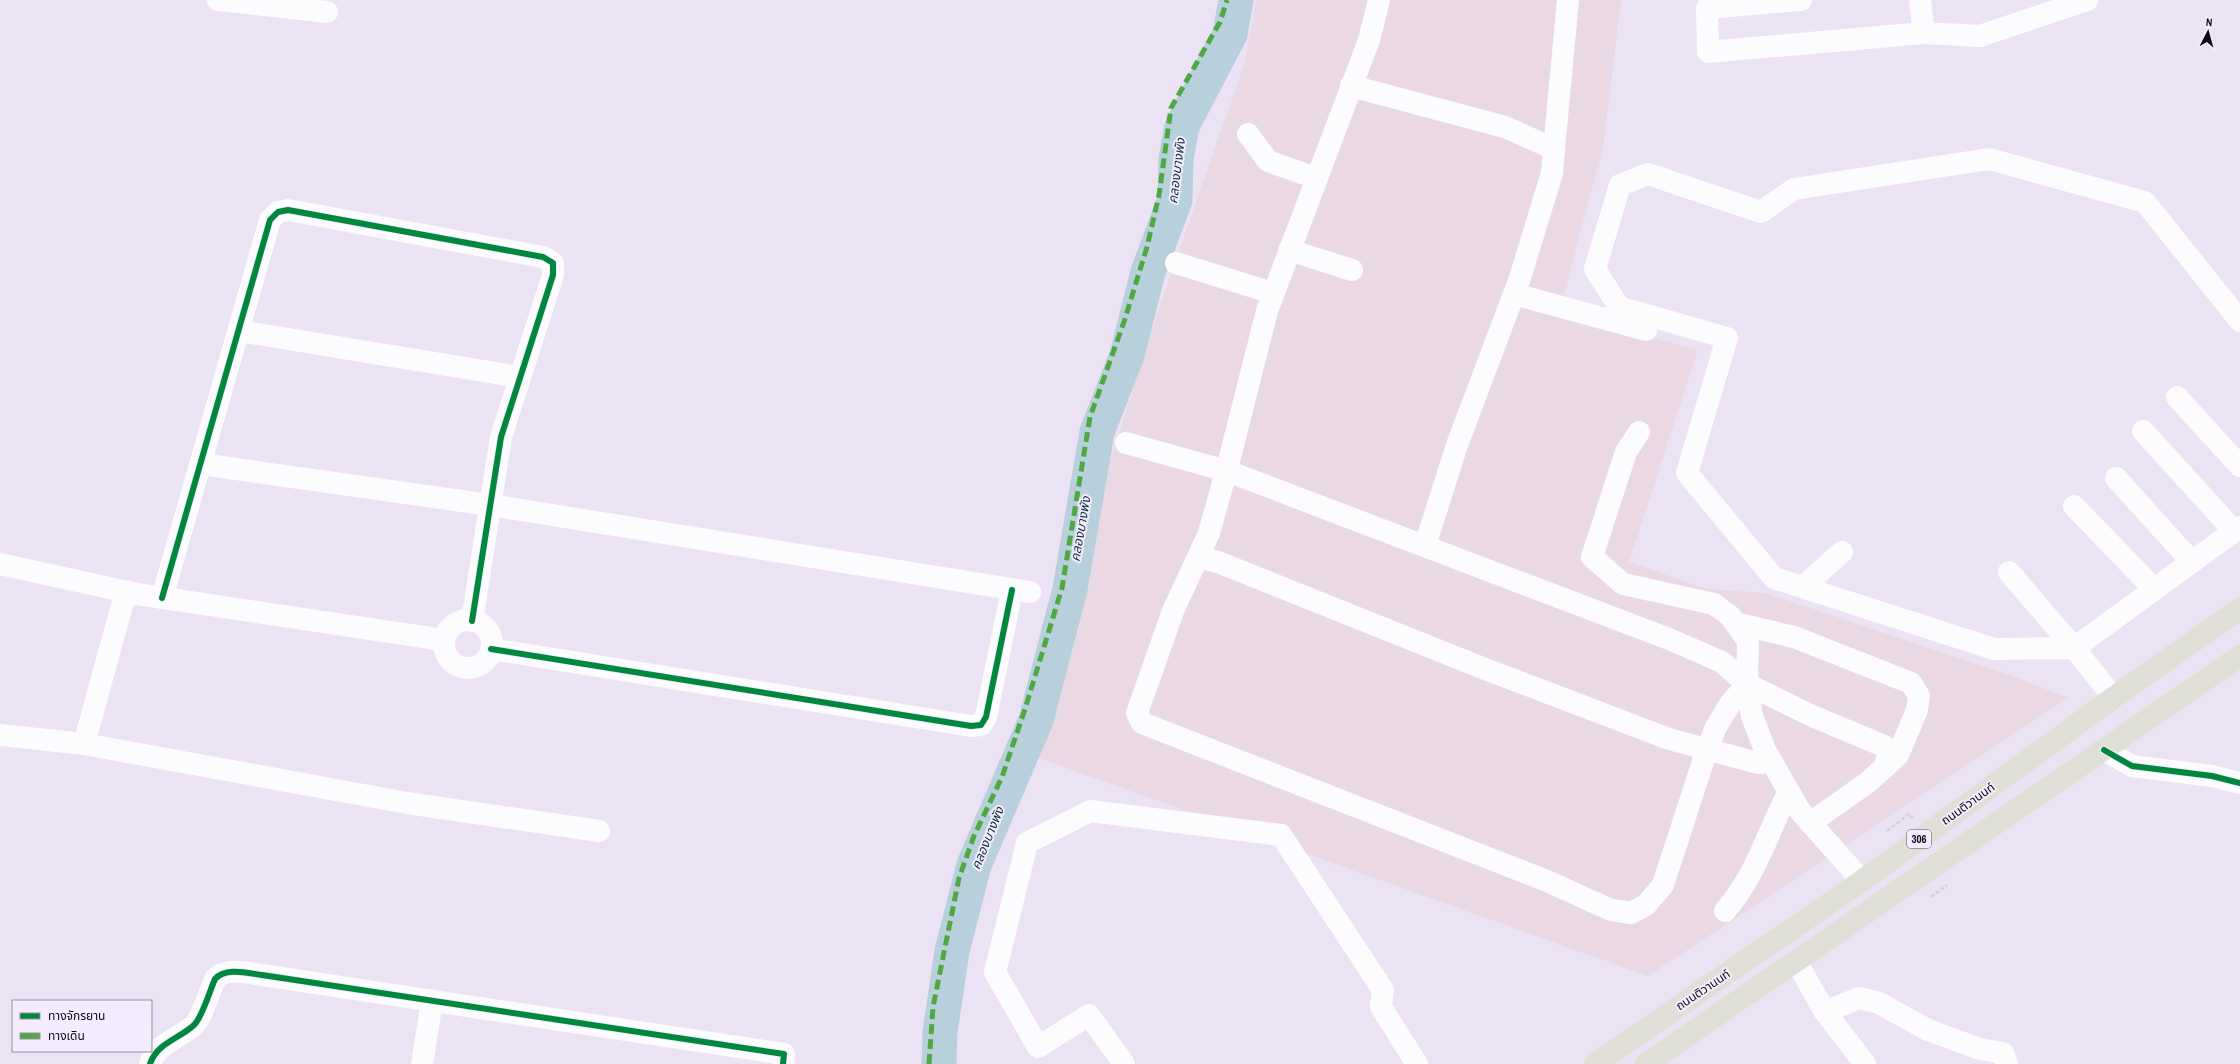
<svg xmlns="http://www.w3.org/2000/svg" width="2240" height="1064" font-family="'Archivo Narrow','Noto Sans Thai',sans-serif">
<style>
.industrial{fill:#ead9e5}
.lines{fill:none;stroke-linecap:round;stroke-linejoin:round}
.river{stroke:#b7d0dc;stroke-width:35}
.path{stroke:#d3d1d6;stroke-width:2.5;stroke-dasharray:4 2;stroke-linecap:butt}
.minor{stroke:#fcfbfd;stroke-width:22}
.major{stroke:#dfdfd8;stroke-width:22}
.quiet{stroke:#51a842;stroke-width:5;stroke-dasharray:10 5;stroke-linecap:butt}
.cycleway-casing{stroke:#f4ebfe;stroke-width:8}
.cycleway{stroke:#00873e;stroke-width:6}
.labels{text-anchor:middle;stroke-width:4;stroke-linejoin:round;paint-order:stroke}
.shield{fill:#f4ebfe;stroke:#544e5a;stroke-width:1}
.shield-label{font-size:11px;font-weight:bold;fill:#0f0a14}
.street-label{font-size:12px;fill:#0f0a14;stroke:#f4ebfe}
.water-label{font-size:13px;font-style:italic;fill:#0b3339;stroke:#f4ebfe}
</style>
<rect width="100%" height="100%" fill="#ebe2f4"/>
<polygon class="industrial" points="1256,0 1621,0 1603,147 1559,312 1698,350 1629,562 1707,589 1765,593 2010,675 2068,698 1648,976 1033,756 1100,492 1164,293 1245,62"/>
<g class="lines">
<polyline class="river" points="939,1064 940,1032 952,951 974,865 1036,720 1070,589 1097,432 1127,355 1148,272 1175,200 1176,159 1182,126 1230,34 1236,0"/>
<g class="path">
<polyline points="1887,831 1909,814 1912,817 1909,819"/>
<polyline points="1931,897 1947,885"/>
</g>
<g class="minor">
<polyline points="218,0 327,12"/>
<polyline points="1379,0 1369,40 1267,311 1229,461 1209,533 1173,611 1137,713 1142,723 1547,881 1611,910 1631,913 1646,905 1663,885 1707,749 1716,727 1730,704 1747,684"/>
<polyline points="1801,0 1707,8 1708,52 1924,33 1980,36 2087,0"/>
<polyline points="1920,0 1924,33"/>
<polyline points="1351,86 1505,127 1554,149 1552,173 1520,278 1457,445 1425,546"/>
<polyline points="1248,134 1268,161 1316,178"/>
<polyline points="1554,149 1568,0"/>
<polyline points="1289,250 1352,270"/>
<polyline points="1176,263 1273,293"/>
<polyline points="1514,294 1646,330"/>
<polyline points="239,331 520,377"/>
<polyline points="2177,397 2240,466"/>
<polyline points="2143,431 2234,531"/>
<polyline points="1639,432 1626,452 1592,557 1623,584 1714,604 1730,616 1748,641 1747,684 1752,716 1765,750 1800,811 1862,881"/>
<polyline points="1126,443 1227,471 1669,639 1722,662 1747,684 1810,715 1884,746 1888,755 1885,766"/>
<polyline points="201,464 490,505 1030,592"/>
<polyline points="2116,478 2192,562"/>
<polyline points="2074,506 2154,589"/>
<polyline points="1199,557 1218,562 1485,669 1669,739 1758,763 1772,762"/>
<polyline points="0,564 137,594 444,640"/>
<polyline points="2009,572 2074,648 2240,527"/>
<polyline points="1803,587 1842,552"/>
<polyline points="162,598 270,220 278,212 288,210 543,257 553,263 553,275 501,437 472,621"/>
<circle cx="468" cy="644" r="24"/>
<polyline points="1735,623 1794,637 1911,683 1919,696 1917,710 1898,755 1867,783 1810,823"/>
<polyline points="491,649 971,726 981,725 986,717 1012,590"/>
<polyline points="2114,698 2074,648 1994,649 1774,578 1687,473 1727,338 1619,307 1595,269 1620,185 1648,174 1761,212 1794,189 1989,159 2145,202 2240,321"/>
<polyline points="0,735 84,744 126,591"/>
<polyline points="84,744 407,803 599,831"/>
<polyline points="2104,750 2132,766 2212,776 2240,783"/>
<path d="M1725,911C1755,876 1765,840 1785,799L1791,795"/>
<polyline points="1796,961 1825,1012 1865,1064"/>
<polyline points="1825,1012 1859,998 1879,1003 1928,1030 1980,1049 2003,1053 2007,1064"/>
<path d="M150,1064C157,1043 179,1039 194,1025C202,1018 210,990 215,979C226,967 247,973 262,975L784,1054L783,1064"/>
<polyline points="422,1064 432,1001"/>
<polyline points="1124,1064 1089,1015 1038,1047 995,972 1027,843 1090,811 1281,835 1383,990 1381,1007 1417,1064"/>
</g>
<g class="major">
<polyline points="1595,1064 1862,881 2138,680 2240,609"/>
<polyline points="1646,1064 2240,656"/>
</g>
<polyline class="quiet" points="929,1064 933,1007 959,878 974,836 1002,777 1025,709 1062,588 1090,417 1124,322 1147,247 1159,195 1171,108 1220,22 1227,0"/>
<defs>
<g id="cycleway">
<polyline points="162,598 270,220 278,212 288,210 543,257 553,263 553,275 501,437 472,621"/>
<polyline points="491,649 971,726 981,725 986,717 1012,590"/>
<polyline points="2104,750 2132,766 2212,776 2240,783"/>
<path d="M150,1064C157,1043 179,1039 194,1025C202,1018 210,990 215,979C226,967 247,973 262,975L784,1054L783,1064"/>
</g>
</defs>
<use href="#cycleway" class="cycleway-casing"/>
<use href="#cycleway" class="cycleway"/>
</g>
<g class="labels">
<rect class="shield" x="1907" y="830" width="24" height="18" rx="3"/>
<g class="shield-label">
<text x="1919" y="843">306</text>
</g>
<g class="street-label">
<text transform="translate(1968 804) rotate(-36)" y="4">ถนนติวานนท์</text>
<text transform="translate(1703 990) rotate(-34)" y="4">ถนนติวานนท์</text>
</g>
<g class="water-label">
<text transform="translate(1176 171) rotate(-83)" y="5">คลองบางพัง</text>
<text transform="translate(1080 529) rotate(-80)" y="5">คลองบางพัง</text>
<text transform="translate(987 838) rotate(-68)" y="5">คลองบางพัง</text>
</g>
</g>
<rect x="12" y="1000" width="140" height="52" fill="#f4ebfe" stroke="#9891a0"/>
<rect x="20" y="1013" width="20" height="6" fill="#00873e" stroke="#9891a0"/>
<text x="48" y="1020" font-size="12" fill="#0f0a14">ทางจักรยาน</text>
<rect x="20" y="1033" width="20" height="6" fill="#51a842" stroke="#9891a0"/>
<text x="48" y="1040" font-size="12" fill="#0f0a14">ทางเดิน</text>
<g transform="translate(2208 32) rotate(6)" stroke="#f4ebfe" stroke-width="3" paint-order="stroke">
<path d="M0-3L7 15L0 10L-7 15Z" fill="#0f0a14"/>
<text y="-6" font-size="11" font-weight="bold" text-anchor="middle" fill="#0f0a14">N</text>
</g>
</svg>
